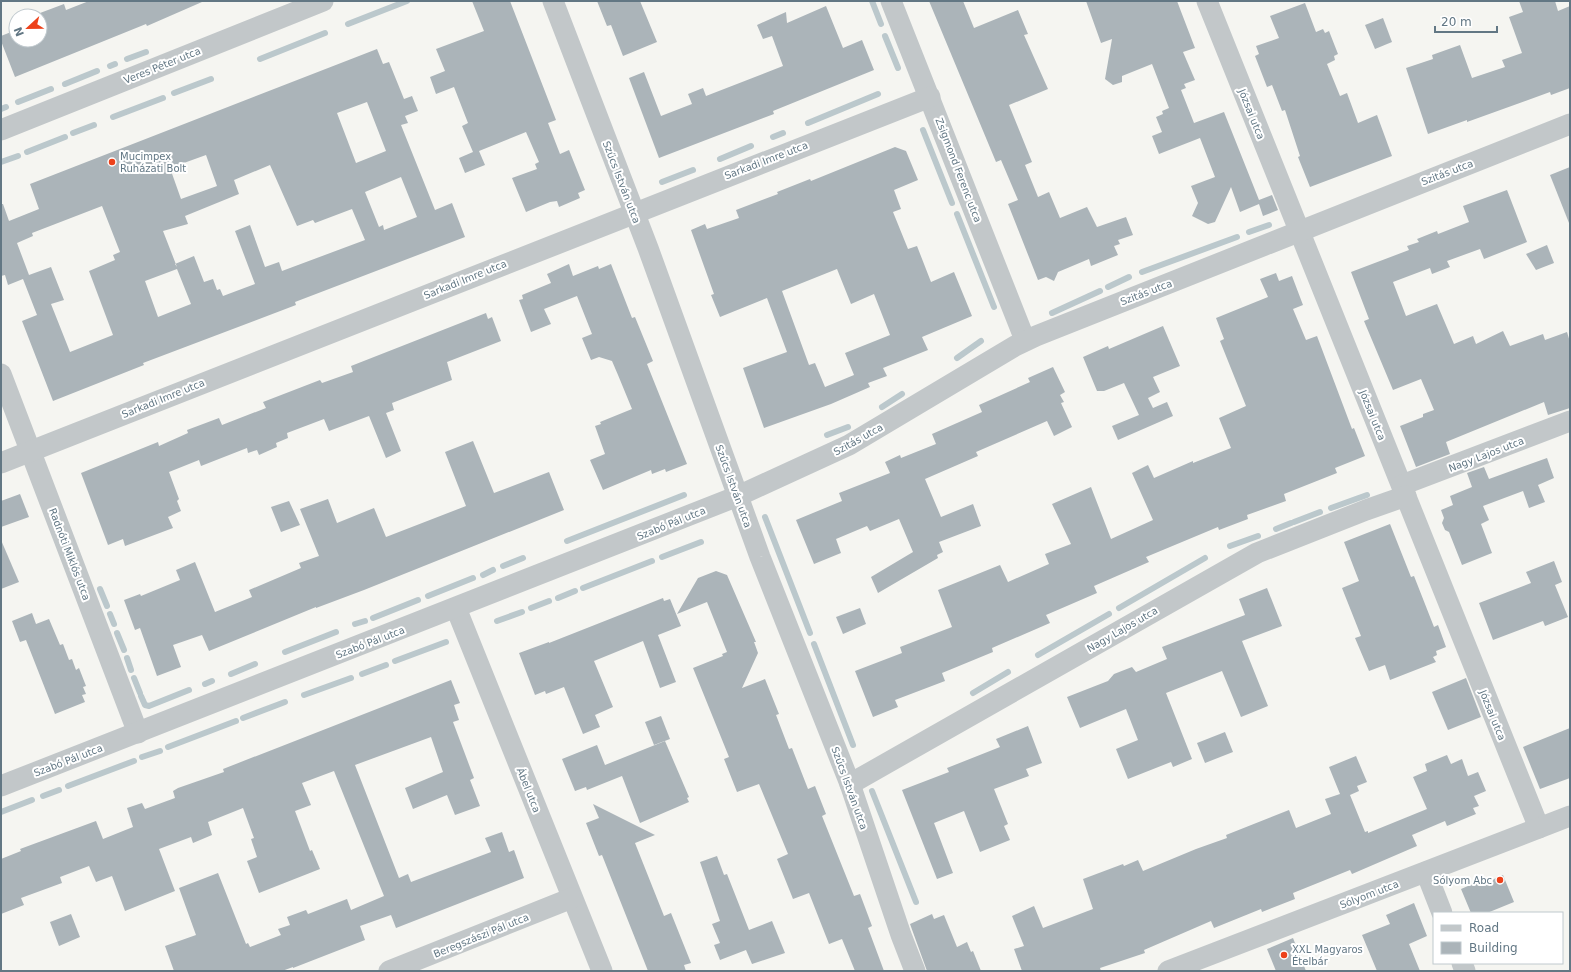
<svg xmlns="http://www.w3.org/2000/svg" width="1571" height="972" font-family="'DejaVu Sans',sans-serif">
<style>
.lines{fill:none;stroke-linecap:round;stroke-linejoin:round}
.stream{stroke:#bbc8cc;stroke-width:6}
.building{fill:#abb4b9;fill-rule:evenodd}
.minor{stroke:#c2c7c9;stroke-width:21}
.poi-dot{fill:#ed411a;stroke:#fff;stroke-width:1.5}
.labels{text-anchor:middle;stroke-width:4;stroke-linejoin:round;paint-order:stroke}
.street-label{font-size:10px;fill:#627784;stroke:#fff}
.poi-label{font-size:10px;fill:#627784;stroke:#fff;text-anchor:start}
</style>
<rect width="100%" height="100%" fill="#f5f5f1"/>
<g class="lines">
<g class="stream">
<polyline points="872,1 881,24"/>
<polyline points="348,24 407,1"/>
<polyline points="885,36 898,68"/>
<polyline points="127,59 146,52"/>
<polyline points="260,59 325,33"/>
<polyline points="110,66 115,64"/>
<polyline points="65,84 97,71"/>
<polyline points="174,93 211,79"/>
<polyline points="18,102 51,89"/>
<polyline points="1,109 6,107"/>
<polyline points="113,117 163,98"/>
<polyline points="808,123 878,94"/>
<polyline points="923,130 952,203"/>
<polyline points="73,133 94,125"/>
<polyline points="773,137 783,133"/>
<polyline points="27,152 65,137"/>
<polyline points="720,159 751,146"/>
<polyline points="1,162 18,156"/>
<polyline points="662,182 693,170"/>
<polyline points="957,214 994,307"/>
<polyline points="1249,232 1269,225"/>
<polyline points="1142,272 1237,237"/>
<polyline points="1108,287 1129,277"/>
<polyline points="1052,313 1100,291"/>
<polyline points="957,358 981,341"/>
<polyline points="882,407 902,394"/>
<polyline points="827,435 848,427"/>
<polyline points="1331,508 1367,495"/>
<polyline points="765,517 810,633"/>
<polyline points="1294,522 1320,512"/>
<polyline points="1276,529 1291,523"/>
<polyline points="567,541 684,495"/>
<polyline points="1230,546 1258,536"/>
<polyline points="662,557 701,542"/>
<polyline points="503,566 523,558"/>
<polyline points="483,575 493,570"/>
<polyline points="583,588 652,561"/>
<polyline points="100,589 107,606"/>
<polyline points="428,596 473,578"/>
<polyline points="558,598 575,591"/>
<polyline points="531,608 549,601"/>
<polyline points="1119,608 1205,558"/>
<polyline points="110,614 114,624"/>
<polyline points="373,618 418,600"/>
<polyline points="497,621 522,612"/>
<polyline points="355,624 365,621"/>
<polyline points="117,633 124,650"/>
<polyline points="814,644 853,745"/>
<polyline points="285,652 336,632"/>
<polyline points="1038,655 1109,614"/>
<polyline points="127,658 131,670"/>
<polyline points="395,661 446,642"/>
<polyline points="231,674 255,664"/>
<polyline points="362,674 386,665"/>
<polyline points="134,678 140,693"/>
<polyline points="205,684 212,681"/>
<polyline points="973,693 1008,672"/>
<polyline points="304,695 351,678"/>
<polyline points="141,696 145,705 149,706 189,690"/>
<polyline points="243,718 285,702"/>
<polyline points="168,747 236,721"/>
<polyline points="142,757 160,751"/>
<polyline points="68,786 134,761"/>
<polyline points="872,791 916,902"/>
<polyline points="43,796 59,790"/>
<polyline points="1,812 32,800"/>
</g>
</g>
<g class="building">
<polygon points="89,1 202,1 202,2 147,26 146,24 15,77 1,41 1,36 16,30 16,40 40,40 40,21 42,20 40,13 64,4 66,10"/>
<polygon points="472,1 510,1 556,120 548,123 560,154 569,150 585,190 578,193 580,198 559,207 557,201 550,202 526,212 512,178 537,169 535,164 539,162 526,132 479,151 485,165 465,173 459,158 473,152 462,126 468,123 454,87 436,94 430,77 445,71 436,49 484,31"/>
<polygon points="597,1 640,1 657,42 623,56 611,25 607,26"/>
<polygon points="929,1 963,1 974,28 1018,10 1028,34 1024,35 1048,89 1009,105 1032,162 1025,165 1038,197 1049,192 1060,218 1087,207 1097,227 1126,217 1133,235 1118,240 1120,244 1114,246 1118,255 1091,266 1089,259 1058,272 1054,281 1046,277 1038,280 1008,204 1018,200 1001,160 996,162"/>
<polygon points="1086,1 1177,1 1195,48 1183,52 1195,80 1184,84 1186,88 1181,90 1194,123 1224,112 1259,200 1272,195 1278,210 1263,216 1259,204 1240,212 1231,187 1215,222 1208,224 1192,216 1198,203 1191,186 1215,177 1200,138 1159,154 1152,136 1162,132 1156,117 1163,114 1162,111 1169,108 1152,64 1122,76 1122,82 1113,85 1105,79 1112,39 1101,43"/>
<polygon points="1519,1 1555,1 1558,11 1570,6 1570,88 1551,95 1550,92 1467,122 1467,120 1428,134 1406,68 1433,59 1432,55 1460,45 1472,78 1505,67 1502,60 1522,53 1509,17 1523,12"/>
<polygon points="1305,3 1316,32 1323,29 1325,33 1329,31 1338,54 1334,56 1335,60 1327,64 1340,96 1347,93 1358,123 1377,115 1392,156 1310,187 1298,157 1300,156 1285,110 1282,111 1272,85 1267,87 1255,56 1259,54 1256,46 1279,38 1270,16"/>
<polygon points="826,6 843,48 862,40 874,70 773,111 774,114 659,158 629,78 644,72 661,116 692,104 688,94 703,88 706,96 783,66 772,36 763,39 757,25 786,12 787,23"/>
<polygon points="1383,18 1392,42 1375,49 1365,25"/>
<path d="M377,49L383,64L389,62L404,99L412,96L418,111L405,116L408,123L401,125L435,210L452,203L465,237L295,302L296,305L143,363L144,365L53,401L22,321L37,315L23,279L8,285L5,275L1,276V204H3L9,221L39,209L30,184ZM367,102L386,151L356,163L337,113ZM206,155L217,186L181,199L170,168ZM270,165L297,226L313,220L315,223L352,209L365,240L282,271L279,262L265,267L250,225L235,231L255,284L223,296L220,289L217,290L213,279L204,282L194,256L175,264L177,267L163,231L188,224L185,216L239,194L234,180ZM401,177L417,217L384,230L383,225L379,227L365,192ZM102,206L120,252L113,255L115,260L89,271L113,335L70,352L51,304L64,300L51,267L29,275L17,243L33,236L32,233ZM177,269L191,304L158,317L145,281Z"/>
<path d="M895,147L906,151L918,180L894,190L901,209L893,212L908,249L917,246L931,282L954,272L972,316L922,337L928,350L883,368L887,376L868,383L870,387L831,404L764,428L743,368L787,352L767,298L720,317L711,295L714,294L691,230L705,224L707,229L739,218L736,210L778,194L777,192L810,179L811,181ZM837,269L851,304L874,294L890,335L845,353L854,375L825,387L815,363L809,365L782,291Z"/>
<polygon points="1570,167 1570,223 1569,223 1550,175"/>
<polygon points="1507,190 1527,242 1484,259 1480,249 1447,261 1450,267 1432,274 1430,268 1393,282 1406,316 1437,304 1454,344 1473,336 1476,344 1503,331 1510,346 1543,334 1545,340 1567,332 1570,342 1570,408 1548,415 1544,402 1446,442 1450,454 1416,467 1400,426 1423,417 1423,414 1434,410 1421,379 1393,390 1364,321 1369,319 1351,272 1409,250 1407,246 1419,242 1417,239 1437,231 1438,234 1469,222 1463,206"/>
<polygon points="1547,245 1554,263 1536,270 1526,254"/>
<polygon points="569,264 573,276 598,266 599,269 611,264 632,318 635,317 653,361 647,364 687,464 666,472 665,469 652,474 651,470 603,490 590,460 605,454 595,426 601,424 600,422 632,409 618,375 612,361 599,357 591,360 582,338 592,334 577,296 544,309 551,324 531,332 519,300 523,299 522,295 551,283 547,274"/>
<polygon points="1276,273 1279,281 1292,276 1303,305 1293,309 1306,340 1317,336 1352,429 1354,428 1365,456 1335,468 1337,473 1284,494 1286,501 1247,515 1248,519 1219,530 1218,527 1146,557 1149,562 1094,586 1097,593 1046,615 1050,623 992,648 993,652 942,673 945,681 895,700 898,707 873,717 855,671 902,653 900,647 952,627 938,590 1000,565 1008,582 1049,564 1045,554 1071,544 1052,504 1091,487 1111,539 1153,520 1132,473 1148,465 1154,478 1193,461 1193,463 1231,448 1219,418 1246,406 1220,341 1224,339 1216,318 1268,297 1260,279"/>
<polygon points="486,313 488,319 492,317 501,341 447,362 452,380 392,403 394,410 386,413 401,451 386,458 369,416 329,431 324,419 287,433 288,438 276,443 277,447 259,455 257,450 248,453 247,448 201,466 199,460 169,472 179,499 177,501 181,511 168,517 173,528 125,546 123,539 108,545 81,473 158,442 159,446 188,433 187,430 219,418 222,425 266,408 263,402 320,380 322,383 353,372 351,366"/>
<polygon points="1163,326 1180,366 1153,377 1160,392 1148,398 1153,408 1167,402 1173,416 1118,440 1112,426 1139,415 1124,383 1104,391 1097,391 1083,357 1108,346 1109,349"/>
<polygon points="1053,367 1065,392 1060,395 1064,402 1061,403 1072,427 1054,436 1047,421 976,452 978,456 925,479 941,517 973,504 981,526 939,542 943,552 937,555 938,558 878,593 871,577 913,552 899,519 870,531 867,526 836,539 841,553 814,564 796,520 842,501 839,493 890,473 885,462 900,455 901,458 936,444 932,434 982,412 979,405 1030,382 1028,378"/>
<polygon points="473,441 494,493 549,472 564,510 364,590 316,608 316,607 209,651 202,635 173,645 181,667 157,676 140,628 135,630 124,600 140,594 141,596 180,580 176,570 195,562 215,612 252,597 249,590 301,568 299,563 319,556 300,509 328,499 337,523 374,508 386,537 466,506 445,452"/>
<polygon points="1547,458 1554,478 1538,485 1545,502 1529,508 1523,491 1483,506 1489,520 1481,524 1492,553 1462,565 1449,532 1445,530 1442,523 1444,518 1441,510 1453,505 1450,496 1472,487 1467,473 1484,467 1489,479"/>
<polygon points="20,494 29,517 1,527 1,501"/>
<polygon points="289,501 300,525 281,532 271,507"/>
<polygon points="1390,524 1411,577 1414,576 1434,627 1438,625 1446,647 1436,651 1437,655 1433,657 1436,662 1390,680 1385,665 1369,671 1355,638 1361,636 1342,588 1359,581 1344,542"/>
<polygon points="1,540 19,582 1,589"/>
<polygon points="1554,561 1562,582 1555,585 1568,617 1545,626 1543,621 1493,640 1479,603 1531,583 1526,572"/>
<polygon points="716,571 727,575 756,642 754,642 758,653 742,688 765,679 779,714 776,715 789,749 792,748 808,789 815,786 826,814 822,816 854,896 860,894 872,926 868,928 884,971 855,971 842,939 829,944 809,893 793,899 777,859 788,854 759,784 737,792 724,759 729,757 693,668 723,656 722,654 727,652 707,602 677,614 698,578"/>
<polygon points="1267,588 1282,626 1242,641 1268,706 1241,717 1222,671 1166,693 1192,759 1173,767 1171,762 1128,779 1116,749 1138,740 1126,709 1080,728 1067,697 1108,681 1114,674 1132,667 1136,672 1167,659 1162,647 1245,615 1239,599"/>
<polygon points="663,598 664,601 670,599 681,626 658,635 676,682 660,688 643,641 594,661 613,707 595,715 600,727 583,734 564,687 546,694 545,691 535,695 519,653 549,642 549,643"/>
<polygon points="860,608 866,624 843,634 836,617"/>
<polygon points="32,613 36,624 49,619 60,645 63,644 69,660 72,659 76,670 79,668 86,686 83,687 86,694 82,695 85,702 55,714 26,640 20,642 12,621"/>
<polygon points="1466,678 1481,717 1448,730 1432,692"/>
<polygon points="451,680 460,703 454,705 459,720 453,722 474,778 470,780 480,806 455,815 447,795 413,809 405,788 443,772 431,737 355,765 399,878 408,874 411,882 491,852 485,838 502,832 509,852 514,850 524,878 396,928 391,915 360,926 365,940 293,968 293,967 282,971 174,971 165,946 196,935 179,888 218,873 246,944 248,943 250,947 281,935 278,929 290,925 287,917 306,910 308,914 347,899 351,910 384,896 334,771 302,783 311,805 295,811 310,851 312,850 320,869 259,893 247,861 257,857 251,839 254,838 243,808 208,822 212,835 193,843 191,837 159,849 175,891 125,911 112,876 96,882 89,866 60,877 62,883 21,898 24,905 1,914 1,859 21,851 20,849 96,821 103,839 133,827 127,808 142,803 145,809 175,798 173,791 178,788 224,772 223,769"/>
<polygon points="661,716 670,739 654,745 645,722"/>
<polygon points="1028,726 1042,763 1026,769 1029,776 994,789 1008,824 1004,826 1010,840 980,852 964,811 934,823 953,873 937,879 902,790 949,772 947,768 1000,747 996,739"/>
<polygon points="1570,728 1570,778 1540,789 1523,747"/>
<polygon points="1225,732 1233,752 1205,763 1197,743"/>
<polygon points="665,741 689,797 687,798 689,802 640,823 622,776 587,790 586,787 575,791 562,759 597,745 605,765"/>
<polygon points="1447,755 1451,764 1462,759 1468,776 1478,772 1486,791 1474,796 1479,806 1473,808 1476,814 1447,826 1445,821 1412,835 1417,846 1352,874 1350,870 1293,893 1295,899 1262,912 1261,909 1214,928 1211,921 1144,950 1145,953 1100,968 1101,971 1022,971 1014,949 1024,946 1012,916 1034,906 1043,928 1093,909 1083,879 1123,864 1124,866 1138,860 1143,871 1196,849 1227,838 1226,835 1289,810 1296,828 1331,814 1325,799 1340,794 1329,767 1356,756 1367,782 1357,786 1359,791 1350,795 1365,832 1368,831 1368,833 1427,809 1413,777 1427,771 1425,764"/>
<polygon points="593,804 655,835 635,843 664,916 671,913 691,963 684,965 686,971 648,971 602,855 599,856 586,823 599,818"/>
<polygon points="717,856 724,875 727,874 749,930 772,921 785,953 752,964 746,950 720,960 714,945 720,943 712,924 720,921 700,862"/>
<polygon points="1503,875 1514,902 1487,913 1471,913 1461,889 1484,879 1485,883"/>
<polygon points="1414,903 1427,936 1409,944 1420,971 1377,971 1362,935 1390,924 1386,915"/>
<polygon points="71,914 80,937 59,946 50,922"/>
<polygon points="932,914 934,919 944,915 957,947 967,942 971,952 973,951 981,971 927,971 910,924"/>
<polygon points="1293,938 1306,971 1276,971 1267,949"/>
</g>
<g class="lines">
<g class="minor">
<polyline points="553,1 648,248 760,557 850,784 901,935 915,971"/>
<polyline points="891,1 1025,340"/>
<polyline points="1207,1 1539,828"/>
<polyline points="1,130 323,1"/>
<polyline points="1,374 138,733"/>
<polyline points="1,463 930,97"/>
<polyline points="1402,485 1570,421"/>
<polyline points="456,608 602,971"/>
<polyline points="850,784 1257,553 1366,510 1406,496"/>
<polyline points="1,786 738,496 849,445 1015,346 1036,336 1570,124"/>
<polyline points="1426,872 1442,913"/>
<polyline points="1462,963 1465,971"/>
<polyline points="389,971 572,898"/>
<polyline points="1168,971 1570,816"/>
</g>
</g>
<g class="poi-dot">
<circle cx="112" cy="162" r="4"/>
<circle cx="1500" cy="880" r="4"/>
<circle cx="1284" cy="955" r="4"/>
</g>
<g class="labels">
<g class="street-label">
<text transform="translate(162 65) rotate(-22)" y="4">Veres Péter utca</text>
<text transform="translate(1252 114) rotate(68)" y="4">Józsai utca</text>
<text transform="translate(766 160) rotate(-21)" y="4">Sarkadi Imre utca</text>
<text transform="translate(959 170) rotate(69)" y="4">Zsigmond Ferenc utca</text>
<text transform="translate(1447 172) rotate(-21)" y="4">Szitás utca</text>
<text transform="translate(622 182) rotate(69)" y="4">Szűcs István utca</text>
<text transform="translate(465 279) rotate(-22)" y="4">Sarkadi Imre utca</text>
<text transform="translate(1146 292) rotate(-21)" y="4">Szitás utca</text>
<text transform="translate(163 398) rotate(-22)" y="4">Sarkadi Imre utca</text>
<text transform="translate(1373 415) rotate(68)" y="4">Józsai utca</text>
<text transform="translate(858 439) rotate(-29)" y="4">Szitás utca</text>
<text transform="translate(1486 454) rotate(-21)" y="4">Nagy Lajos utca</text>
<text transform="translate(734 486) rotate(70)" y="4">Szűcs István utca</text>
<text transform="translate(671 523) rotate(-22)" y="4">Szabó Pál utca</text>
<text transform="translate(70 554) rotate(69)" y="4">Radnóti Miklós utca</text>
<text transform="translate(1122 629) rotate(-30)" y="4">Nagy Lajos utca</text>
<text transform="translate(370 642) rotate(-21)" y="4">Szabó Pál utca</text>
<text transform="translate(1493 715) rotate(68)" y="4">Józsai utca</text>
<text transform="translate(68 760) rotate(-21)" y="4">Szabó Pál utca</text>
<text transform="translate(850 788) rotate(70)" y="4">Szűcs István utca</text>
<text transform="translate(529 790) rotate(68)" y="4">Ábel utca</text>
<text transform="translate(1369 894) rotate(-21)" y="4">Sólyom utca</text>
<text transform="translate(481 935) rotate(-22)" y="4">Beregszászi Pál utca</text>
</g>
<g class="poi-label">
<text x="120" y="160">Mucimpex<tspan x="120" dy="12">Ruházati Bolt</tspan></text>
<text x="1492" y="884" text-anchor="end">Sólyom Abc</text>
<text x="1292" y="953">XXL Magyaros<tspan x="1292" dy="12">Ételbár</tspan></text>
</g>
</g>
<rect width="1571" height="972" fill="none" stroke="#627784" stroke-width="4"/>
<rect x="1433" y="912" width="130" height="52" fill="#ffffff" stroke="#c0c9ce"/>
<rect x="1441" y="925" width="20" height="6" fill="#c2c7c9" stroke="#c0c9ce"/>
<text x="1469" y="932" font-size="12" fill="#627784">Road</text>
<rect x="1441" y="942" width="20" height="12" fill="#abb4b9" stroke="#c0c9ce"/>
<text x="1469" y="952" font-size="12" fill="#627784">Building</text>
<g transform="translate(28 28) rotate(248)"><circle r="19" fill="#ffffff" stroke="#c0c9ce"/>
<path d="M0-3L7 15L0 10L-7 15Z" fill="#ed411a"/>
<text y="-6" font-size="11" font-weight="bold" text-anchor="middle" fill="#627784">N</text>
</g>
<path d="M1435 26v6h62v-6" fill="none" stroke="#627784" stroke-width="2"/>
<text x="1441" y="26" font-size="12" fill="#627784" stroke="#ffffff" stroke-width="3" paint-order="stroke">20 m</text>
</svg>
